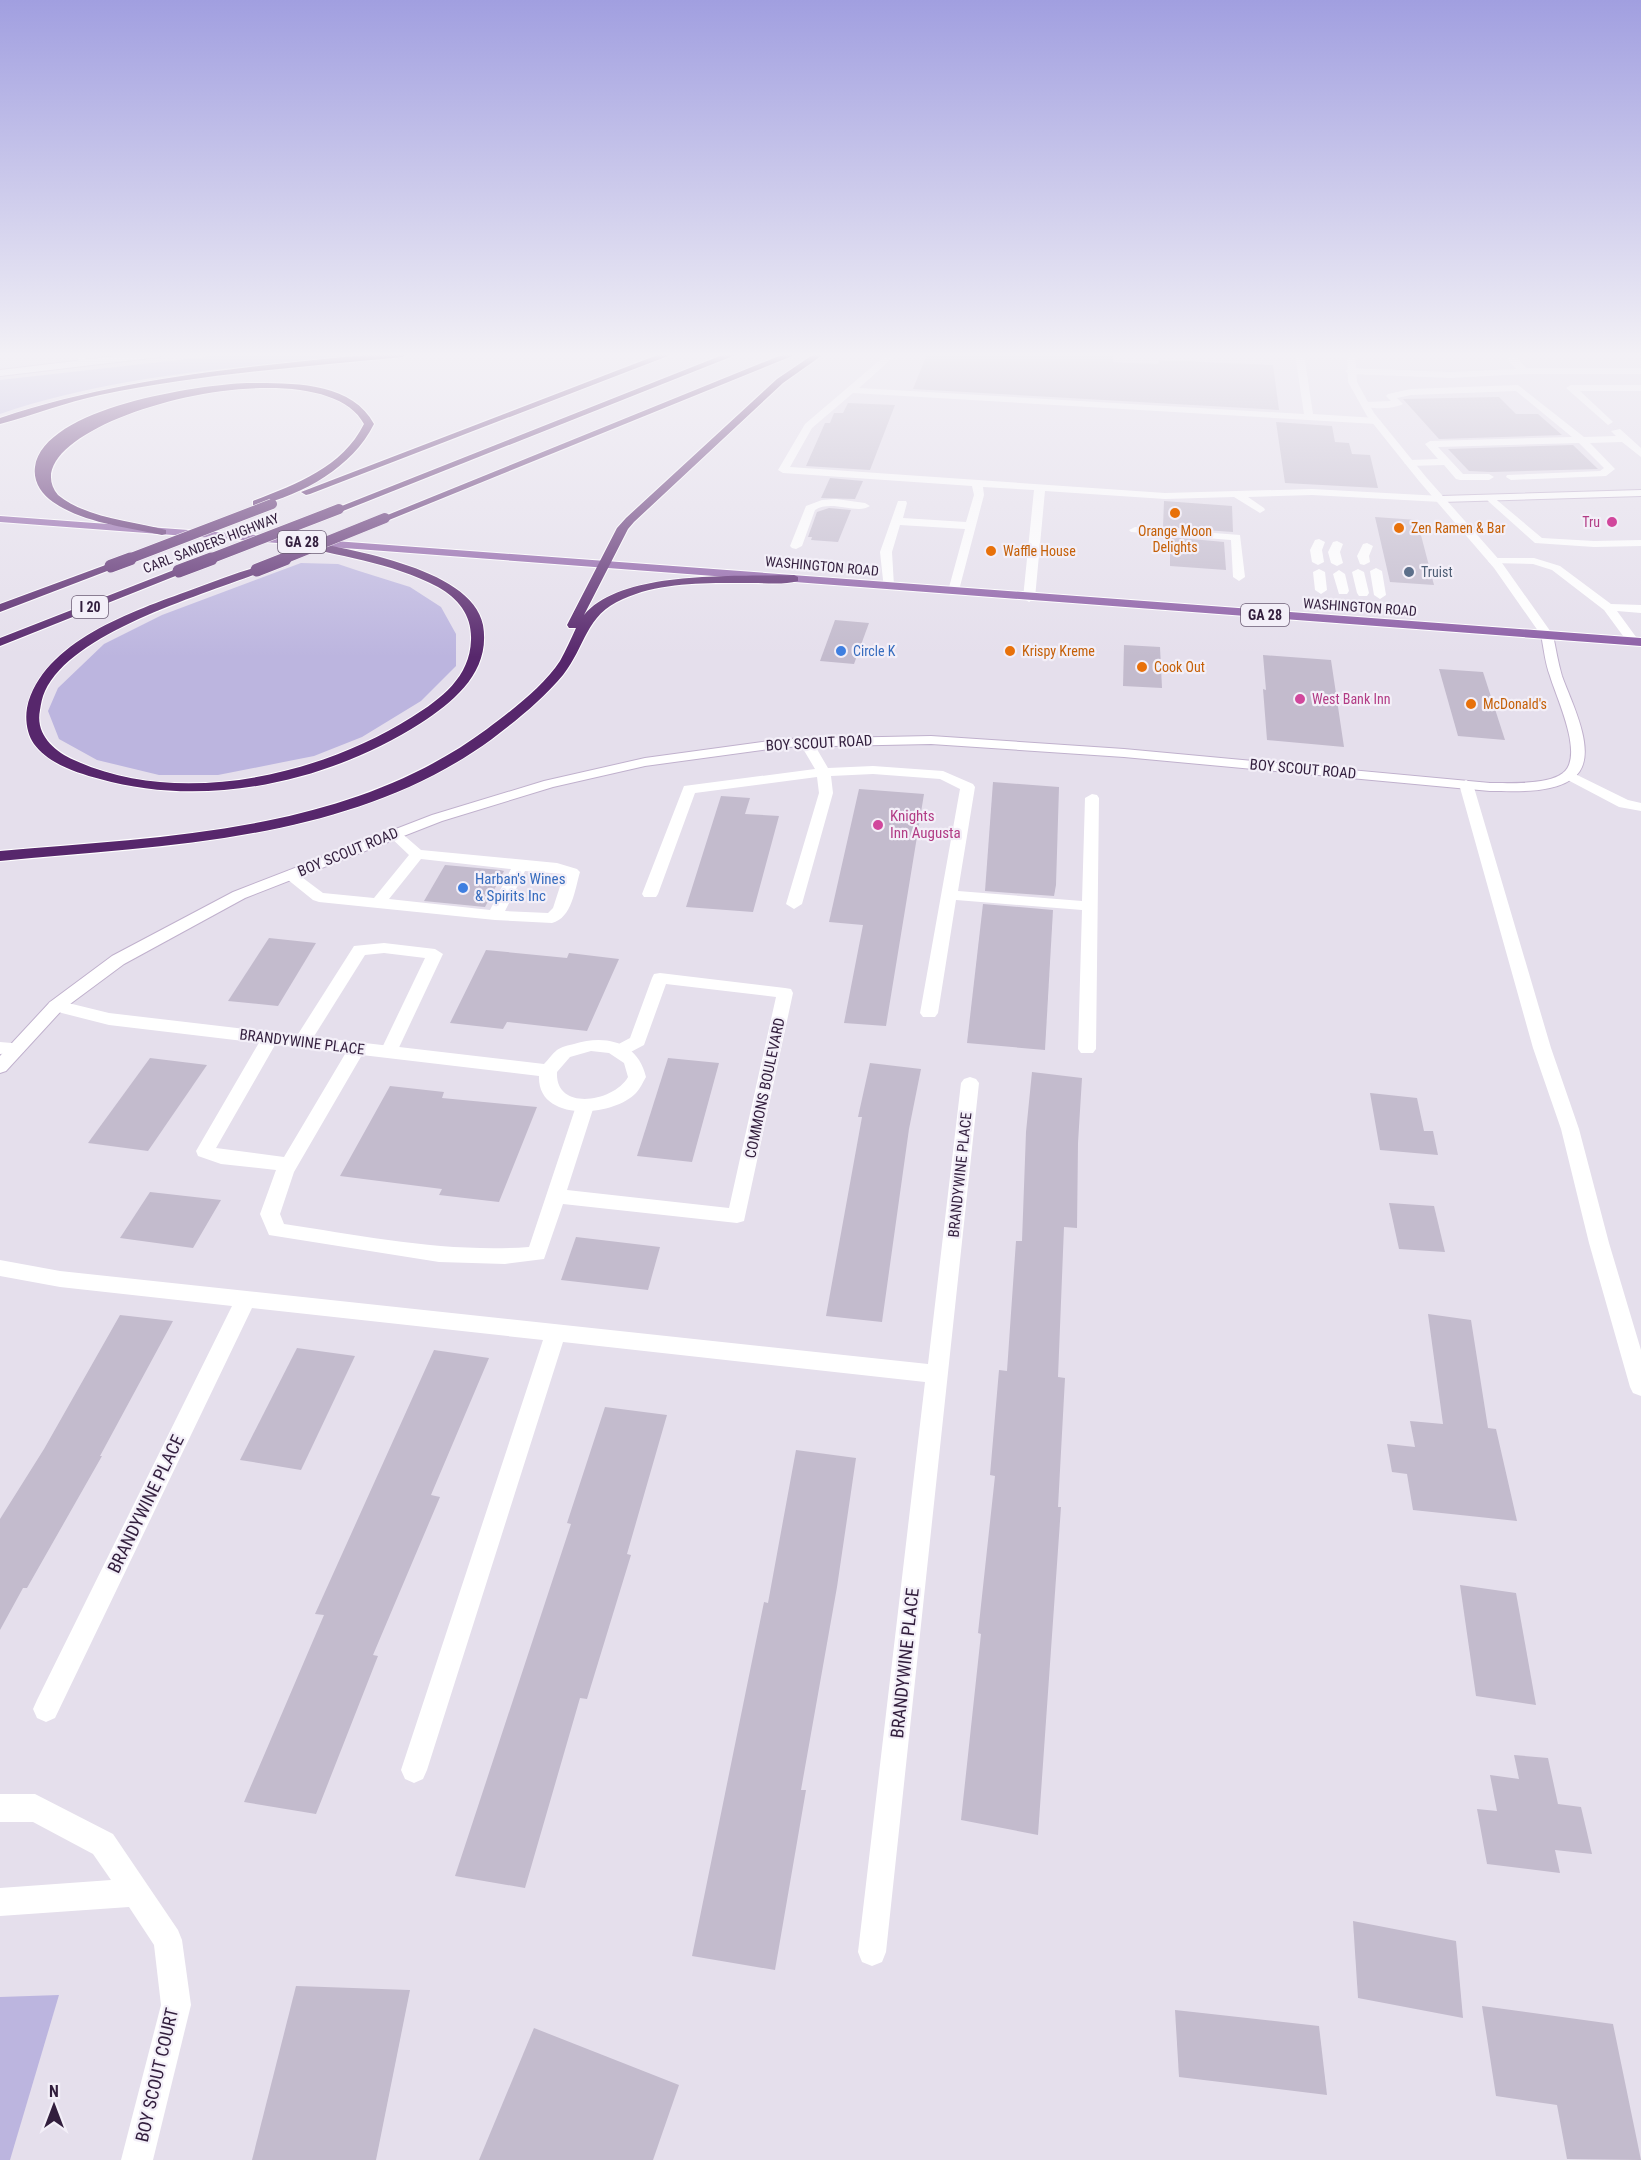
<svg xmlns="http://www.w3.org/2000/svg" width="1641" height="2160" font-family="'Roboto Condensed',sans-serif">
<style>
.green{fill:#bcb5df}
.building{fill:#c3bbcd}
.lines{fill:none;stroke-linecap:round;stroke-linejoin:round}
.secondary-casing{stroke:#c0b1cd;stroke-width:2}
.primary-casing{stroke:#fff;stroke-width:2}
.highway-casing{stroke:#fff;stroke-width:2}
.lane{fill:#fff;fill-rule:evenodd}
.street{fill:#fff;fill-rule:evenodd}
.secondary{fill:#fff;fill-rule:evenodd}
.primary{fill:#8c5ea6;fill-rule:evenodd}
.highway{fill:#57276c;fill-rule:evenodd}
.highway-bridge-far1-casing{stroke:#fff;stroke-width:11;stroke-linecap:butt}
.highway-bridge-casing{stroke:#fff;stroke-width:14;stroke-linecap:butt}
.highway-bridge-far1{stroke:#57276c;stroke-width:10}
.highway-bridge{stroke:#57276c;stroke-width:13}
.food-dot{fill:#e8710a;stroke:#f3eff8;stroke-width:2}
.hotel-dot{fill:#d1479c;stroke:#f3eff8;stroke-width:2}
.service-dot{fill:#5c6f8a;stroke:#f3eff8;stroke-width:2}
.shop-dot{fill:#3f7fe0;stroke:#f3eff8;stroke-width:2}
.labels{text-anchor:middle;stroke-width:4.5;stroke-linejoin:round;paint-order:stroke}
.far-hotel-label{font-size:14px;fill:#b23c85;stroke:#f3eff8;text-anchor:end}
.far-food-label{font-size:14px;fill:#c56008;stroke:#f3eff8;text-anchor:start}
.shield{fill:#f3eff8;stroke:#6c5d75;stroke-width:1.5}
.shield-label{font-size:14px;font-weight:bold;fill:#321e3d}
.far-street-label{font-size:14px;fill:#321e3d;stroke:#f3eff8}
.far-service-label{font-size:14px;fill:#4e5e75;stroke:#f3eff8;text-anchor:start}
.far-shop-label{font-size:14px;fill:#366cbe;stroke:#f3eff8;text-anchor:start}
.street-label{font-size:15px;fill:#321e3d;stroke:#f3eff8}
.hotel-label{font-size:15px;fill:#b23c85;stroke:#f3eff8;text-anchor:start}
.shop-label{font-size:15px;fill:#366cbe;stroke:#f3eff8;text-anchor:start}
.near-street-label{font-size:18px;fill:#321e3d;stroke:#f3eff8}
</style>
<rect width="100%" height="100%" fill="#e5dfec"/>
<g class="green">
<path d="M232,354H372C248,367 119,373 0,414V380Z"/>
<polygon points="301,563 338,564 359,571 410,587 441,607 456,634 456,666 421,701 362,737 314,756 218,775 159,775 97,760 59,739 48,711 58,688 104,644 162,615"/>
<polygon points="59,1995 10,2160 0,2160 0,1997"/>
</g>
<g class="building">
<polygon points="927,354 1113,354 1113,362 1158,364 1159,360 1273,365 1279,410 913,389"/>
<polygon points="1499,397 1516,414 1538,414 1562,435 1439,439 1403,399"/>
<polygon points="848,403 895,405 870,470 806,466 825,423 830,423 834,413 843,413"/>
<polygon points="1276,422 1332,426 1335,442 1349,443 1352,454 1370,455 1378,488 1285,483"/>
<polygon points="1573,445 1598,469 1491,472 1469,471 1448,449"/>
<polygon points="830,478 863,481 855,499 821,498"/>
<polygon points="1164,501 1232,506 1233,532 1163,527"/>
<polygon points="829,508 851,510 838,542 811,540 812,537 808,537 817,512"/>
<polygon points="1375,517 1417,520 1434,585 1390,582"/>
<polygon points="1170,537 1224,542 1226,570 1170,566"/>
<polygon points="835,620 869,623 854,664 820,661"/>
<polygon points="1124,645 1160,647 1162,688 1123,686"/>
<polygon points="1263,655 1331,660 1344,747 1267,740 1263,689 1266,690"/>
<polygon points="1439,669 1483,672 1505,740 1458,736"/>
<polygon points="993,782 1059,787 1056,885 1054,896 985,891"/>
<polygon points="859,789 924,794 886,1026 844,1023 863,925 829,922"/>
<polygon points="721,796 750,798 745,814 779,816 753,912 686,907"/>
<polygon points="445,865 500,870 504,871 485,907 424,901"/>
<polygon points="983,904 1053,910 1045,1050 967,1043"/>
<polygon points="269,938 316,943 278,1006 228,1001"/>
<polygon points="486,950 567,958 569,953 619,959 587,1031 507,1022 503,1029 450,1023"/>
<polygon points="150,1058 207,1065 148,1151 88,1143"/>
<polygon points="668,1058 719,1063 692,1162 637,1156"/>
<polygon points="870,1063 921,1069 909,1129 882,1322 826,1316 862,1117 858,1117"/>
<polygon points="1032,1072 1082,1078 1078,1143 1077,1228 1064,1227 1058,1377 1065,1378 1058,1507 1061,1507 1038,1835 961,1820 981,1634 978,1633 995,1476 990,1475 999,1370 1007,1371 1016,1241 1022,1241 1026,1132"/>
<polygon points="390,1086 444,1092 442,1098 537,1107 499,1202 439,1195 442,1189 340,1176"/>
<polygon points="1370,1093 1417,1098 1424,1131 1433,1131 1438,1155 1380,1150"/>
<polygon points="150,1192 221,1200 193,1248 120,1238"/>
<polygon points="1389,1203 1434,1206 1445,1252 1399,1249"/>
<polygon points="576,1237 660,1247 648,1290 561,1280"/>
<polygon points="1428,1314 1471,1320 1488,1428 1496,1429 1517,1521 1413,1510 1407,1474 1392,1472 1387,1444 1415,1447 1410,1421 1443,1424"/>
<polygon points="120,1315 173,1321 100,1456 102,1456 27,1588 23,1588 0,1630 0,1519 44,1449"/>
<polygon points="297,1348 355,1356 301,1470 240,1460"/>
<polygon points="434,1350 489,1358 431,1495 440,1497 373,1655 378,1656 316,1814 244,1802 324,1615 315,1614"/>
<polygon points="605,1407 667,1415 627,1554 631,1555 587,1699 580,1698 525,1888 455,1876 571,1524 567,1523"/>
<polygon points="796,1450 856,1458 837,1587 801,1790 806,1790 775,1970 692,1956 764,1602 768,1603"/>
<polygon points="1460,1585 1516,1593 1536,1705 1476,1696"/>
<polygon points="1514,1755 1548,1758 1558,1804 1581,1807 1592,1854 1555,1850 1560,1873 1487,1864 1477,1809 1497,1811 1490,1775 1519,1779"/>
<polygon points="1353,1921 1456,1941 1463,2018 1358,1998"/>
<polygon points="296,1986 410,1990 376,2160 252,2160"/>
<polygon points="1482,2006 1613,2024 1641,2160 1567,2159 1557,2105 1496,2096"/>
<polygon points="1175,2010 1319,2026 1327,2095 1179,2077"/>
<polygon points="534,2028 679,2085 653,2160 479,2160"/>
</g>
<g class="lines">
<defs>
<g id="secondary">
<polygon points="134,354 163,354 159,357 0,376 0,370"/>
<polygon points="1641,490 1641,496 1441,502 1436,499 1441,496"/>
<path d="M1547,631L1553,635C1556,649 1558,663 1562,676C1571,702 1602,759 1572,779C1551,794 1514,791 1490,791L1124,757L931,744L784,747L645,766L553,787L442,821L245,898L124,964L62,1010L6,1071L0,1073V1056L50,1002L112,956L233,892L432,815L544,781L645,758L784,739L931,736L1124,749L1490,783C1509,783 1548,785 1563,773C1585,756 1556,697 1550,676C1545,663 1544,649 1541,635Z"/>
</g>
<polygon id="primary" points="0,516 1641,638 1641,646 0,522"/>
<g id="highway">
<path d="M374,354H407L403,357C302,367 200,374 100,395C66,402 34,415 0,424V418C123,377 246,367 374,354Z"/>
<polygon points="660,354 673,354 310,494 306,495 301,492"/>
<polygon points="725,354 738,354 343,511 339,512 334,509"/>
<polygon points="784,354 797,354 389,520 385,521 380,518"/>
<path d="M814,354H824L783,383L634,522L628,529L584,615C622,569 739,577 794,575L798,577V581C784,585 767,583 753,583C711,583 662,581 623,599C585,615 586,646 563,675C543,699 517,720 492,739C351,842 167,845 0,861V851C167,836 347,833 487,729C511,711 544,686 560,661C566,650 571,639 576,628H569L567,625L617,528L626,518L777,379Z"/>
<path d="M247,383C290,383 351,381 374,424C352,468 303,494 257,506L253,505V501C296,484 342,468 364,424C319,338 0,424 58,495C86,518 132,521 166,530V534L162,535C127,527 83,523 53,502C41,494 33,481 35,467C44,407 199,385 247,383Z"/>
<path d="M290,538C339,548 472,566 483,625C491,671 455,701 421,723C329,782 206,809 100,779C77,773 49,764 34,744C27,734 25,720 27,708C42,641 134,611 191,590C213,582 235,573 257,567L261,568V572C203,595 73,631 45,691C42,697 41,704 40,710C35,734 54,751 74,760C178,808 319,776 412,717C441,699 470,677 471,640C472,616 459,599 438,587C391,562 337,556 286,543L284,541Z"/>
<polygon points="111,563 115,564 115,568 0,612 0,604"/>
<polygon points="179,568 185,571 183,573 0,646 0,638"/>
</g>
</defs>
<use href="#secondary" class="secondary-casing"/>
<use href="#primary" class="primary-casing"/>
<use href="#highway" class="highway-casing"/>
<g class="lane">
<polygon points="76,354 85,354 86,365 80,365"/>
<polygon points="887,354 897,354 859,388 1304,414 1295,354 1304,354 1313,414 1376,418 1381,421 1376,424 853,393 812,428 790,467 1165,493 1312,489 1441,496 1446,499 1441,502 1312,495 1248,497 1264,508 1265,510 1260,513 1234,497 1165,499 1045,491 1035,598 1029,602 1023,598 1034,490 983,487 984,495 958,594 950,594 948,591 965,529 900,525 892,552 894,586 892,589 884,589 880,552 898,501 906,501 907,503 903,518 966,522 974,495 972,486 783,473 778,470 805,424"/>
<path d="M1320,354H1354V355C1347,360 1327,359 1320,354Z"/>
<polygon points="1509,354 1522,354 1517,357 1526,368 1641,368 1641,374 1524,374 1451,378 1350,374 1345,371 1350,368 1451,372 1516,369 1509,362"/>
<path d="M1518,385L1584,437L1616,436L1611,431L1620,429L1641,448V457L1622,442L1590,443L1615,469L1606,476L1511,480L1506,477L1507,475L1600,471L1604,468L1579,443L1438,447L1463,474H1489L1494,477L1489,480H1460L1456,479L1444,465L1409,466L1404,463L1409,460L1438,459L1425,444L1430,441L1572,437L1516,391L1411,395L1397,398L1403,404C1394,409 1370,410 1361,405L1366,402L1391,401L1386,396L1388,394L1411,389Z"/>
<polygon points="1641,385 1641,391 1580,391 1611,420 1613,422 1608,425 1566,388 1571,385"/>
<polygon points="1492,496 1542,538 1594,541 1641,540 1641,546 1594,547 1535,543 1488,501 1487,499"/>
<path d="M836,499L865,503L870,506C857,515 832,499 815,510L802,546L796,549L792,548L790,546L806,506L822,500Z"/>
<polygon points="1135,527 1240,535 1245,577 1239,581 1233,577 1231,540 1131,532 1129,530"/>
<polygon points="1319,539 1325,542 1322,550 1324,562 1318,565 1312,562 1310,550 1315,540"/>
<polygon points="1337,541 1343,544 1340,552 1343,563 1337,566 1331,563 1328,552 1333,542"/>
<polygon points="1367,543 1373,546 1369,556 1370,562 1364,565 1360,564 1357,556 1363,544"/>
<polygon points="1494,558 1534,558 1560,566 1611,604 1641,605 1641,613 1617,611 1639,641 1637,644 1629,644 1604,610 1552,570 1533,564 1490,563 1488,561"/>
<polygon points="1376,568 1382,571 1386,595 1380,599 1374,595 1370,571"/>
<polygon points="1319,569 1325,572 1327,590 1321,594 1315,590 1313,572"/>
<polygon points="1358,569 1364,572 1369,593 1367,596 1359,596 1357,593 1352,572"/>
<polygon points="1339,570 1345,574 1349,591 1347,594 1339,594 1333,574"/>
<polygon points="806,738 811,739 828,768 873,766 943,771 973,784 975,787 958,891 1082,901 1085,798 1092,794 1097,795 1099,798 1096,1049 1093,1053 1081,1053 1078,1049 1082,910 956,900 938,1013 935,1017 923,1017 920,1013 960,789 940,779 873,774 831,776 833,793 802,904 794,909 786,904 819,793 817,777 695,793 658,894 656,897 644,897 642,894 684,786 815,769 799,742"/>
<path d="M394,830L399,831L421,850L557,863L577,869L580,872C575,889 572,918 552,923L495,920L319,902L313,900L282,875L290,870L295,872L323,893L374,898L409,855L387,834ZM421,859L511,869L490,910L389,899ZM525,871L564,874L553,908L548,913L505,911Z"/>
<polygon points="384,943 435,949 443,954 395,1056 383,1056 380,1052 425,958 384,953 365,955 308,1046 296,1046 293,1042 354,946"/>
<path d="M660,973L785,988L791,989L793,993L744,1221L737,1223L563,1204L544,1259L505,1264L439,1262L269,1235L260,1214L276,1170L221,1164L198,1156L196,1151L264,1034H276L279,1038L216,1148L284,1157L351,1044H363L366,1048L294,1172L280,1214L284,1224C365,1236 446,1253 529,1247L576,1106L579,1102L585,1100L591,1102L594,1106L567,1190L729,1208L776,997L666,984L644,1045L625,1055H613L610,1051L613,1047L630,1038L652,978L654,974Z"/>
<polygon points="0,1042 23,1044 26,1048 23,1052 0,1054"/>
<polygon points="970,1077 976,1079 979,1083 886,1952 882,1962 872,1966 862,1962 858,1952 925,1382 563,1342 427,1770 423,1779 414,1783 405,1779 401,1770 543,1340 252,1308 55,1718 46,1722 37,1718 33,1709 37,1700 232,1306 60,1287 0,1276 0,1260 60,1271 928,1364 961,1083 964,1079"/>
</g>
<g class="street">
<polygon points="1347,354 1355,354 1357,382 1374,413 1426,477 1502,563 1553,635 1551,638 1543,638 1494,568 1419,481 1367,416 1348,382"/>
<polygon points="1569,771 1628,800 1641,803 1641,811 1619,807 1564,778 1562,775 1564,772"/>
<polygon points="1466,780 1473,784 1551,1048 1579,1129 1609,1243 1641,1350 1641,1396 1633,1393 1630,1387 1589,1243 1561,1129 1533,1048 1459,784"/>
<path d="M56,1000L109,1013L544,1064C548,1060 552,1054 557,1050C561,1047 569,1045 574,1044C606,1034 638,1042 646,1077C643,1082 640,1089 636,1093C613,1117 537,1123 539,1076L109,1025L50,1010L47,1006L50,1002ZM591,1051L609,1053L624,1063L628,1077C614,1102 555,1112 557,1072L570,1057Z"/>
<polygon points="0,1794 35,1794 113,1834 178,1930 182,1940 191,2005 153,2160 121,2160 161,2005 154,1945 129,1907 0,1916 0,1888 111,1880 93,1854 33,1822 0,1822"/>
</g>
<use href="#secondary" class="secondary"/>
<use href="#primary" class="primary"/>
<use href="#highway" class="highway"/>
<defs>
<g id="highway-bridge-far1">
<polyline points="126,560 272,504"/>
<polyline points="207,560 339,509"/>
<polyline points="281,560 385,518"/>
</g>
<g id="highway-bridge">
<polyline points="111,566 130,559"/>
<polyline points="257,570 285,559"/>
<polyline points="179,571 211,559"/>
</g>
</defs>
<use href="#highway-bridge-far1" class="highway-bridge-far1-casing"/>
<use href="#highway-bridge" class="highway-bridge-casing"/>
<use href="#highway-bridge-far1" class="highway-bridge-far1"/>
<use href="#highway-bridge" class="highway-bridge"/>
</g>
<linearGradient id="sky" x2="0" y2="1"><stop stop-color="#a19fe0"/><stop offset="0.54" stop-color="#f3f1f6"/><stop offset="1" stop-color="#f3f1f6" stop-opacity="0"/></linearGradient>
<rect width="1641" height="657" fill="url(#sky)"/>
<g class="food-dot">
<circle cx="1175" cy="513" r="6"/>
<circle cx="1399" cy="528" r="6"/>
<circle cx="991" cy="551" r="6"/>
<circle cx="1010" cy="651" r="6"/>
<circle cx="1142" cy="667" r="6"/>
<circle cx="1471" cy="704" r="6"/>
</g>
<g class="hotel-dot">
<circle cx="1612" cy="522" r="6"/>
<circle cx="1300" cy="699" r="6"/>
<circle cx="878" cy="825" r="6"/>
</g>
<circle class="service-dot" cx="1409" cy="572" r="6"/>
<g class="shop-dot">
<circle cx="841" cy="651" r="6"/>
<circle cx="463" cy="888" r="6"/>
</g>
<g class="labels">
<g class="far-hotel-label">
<text x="1600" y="527">Tru</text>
<text x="1312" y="704" text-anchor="start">West Bank Inn</text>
</g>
<g class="far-food-label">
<text x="1411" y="533">Zen Ramen &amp; Bar</text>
<text x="1175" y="536" text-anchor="middle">Orange Moon<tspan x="1175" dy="16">Delights</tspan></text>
<text x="1003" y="556">Waffle House</text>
<text x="1022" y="656">Krispy Kreme</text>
<text x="1154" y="672">Cook Out</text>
<text x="1483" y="709">McDonald's</text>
</g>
<g class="shield">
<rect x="278" y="531" width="48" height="22" rx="4.5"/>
<rect x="72" y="596" width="36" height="22" rx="4.5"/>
<rect x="1241" y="604" width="48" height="22" rx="4.5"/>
</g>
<g class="shield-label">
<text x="302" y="547">GA 28</text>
<text x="90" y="612">I 20</text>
<text x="1265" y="620">GA 28</text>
</g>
<g class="far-street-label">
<text transform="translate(211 543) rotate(-21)" y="5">CARL SANDERS HIGHWAY</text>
<text transform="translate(822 566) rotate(5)" y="5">WASHINGTON ROAD</text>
<text transform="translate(1360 607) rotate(4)" y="5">WASHINGTON ROAD</text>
</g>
<g class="far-service-label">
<text x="1421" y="577">Truist</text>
</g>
<g class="far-shop-label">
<text x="853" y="656">Circle K</text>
</g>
<g class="street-label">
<text transform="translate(819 743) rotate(-3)" y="5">BOY SCOUT ROAD</text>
<text transform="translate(1303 769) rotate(5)" y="5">BOY SCOUT ROAD</text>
<text transform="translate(348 852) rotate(-22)" y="5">BOY SCOUT ROAD</text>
<text transform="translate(302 1042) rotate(7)" y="5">BRANDYWINE PLACE</text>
<text transform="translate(765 1088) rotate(-78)" y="5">COMMONS BOULEVARD</text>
<text transform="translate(960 1175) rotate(-84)" y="5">BRANDYWINE PLACE</text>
</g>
<g class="hotel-label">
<text x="890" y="821">Knights<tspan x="890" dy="17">Inn Augusta</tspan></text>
</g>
<g class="shop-label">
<text x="475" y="884">Harban's Wines<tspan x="475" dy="17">&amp; Spirits Inc</tspan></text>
</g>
<g class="near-street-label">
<text transform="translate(146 1504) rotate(-64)" y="6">BRANDYWINE PLACE</text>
<text transform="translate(905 1663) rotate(-84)" y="6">BRANDYWINE PLACE</text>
<text transform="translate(157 2075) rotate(-77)" y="6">BOY SCOUT COURT</text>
</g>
</g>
<g transform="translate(54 2106)" stroke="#f3eff8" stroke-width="4.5" paint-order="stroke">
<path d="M0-4.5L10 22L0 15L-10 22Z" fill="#321e3d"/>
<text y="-9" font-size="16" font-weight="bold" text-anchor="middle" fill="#321e3d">N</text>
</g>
</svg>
